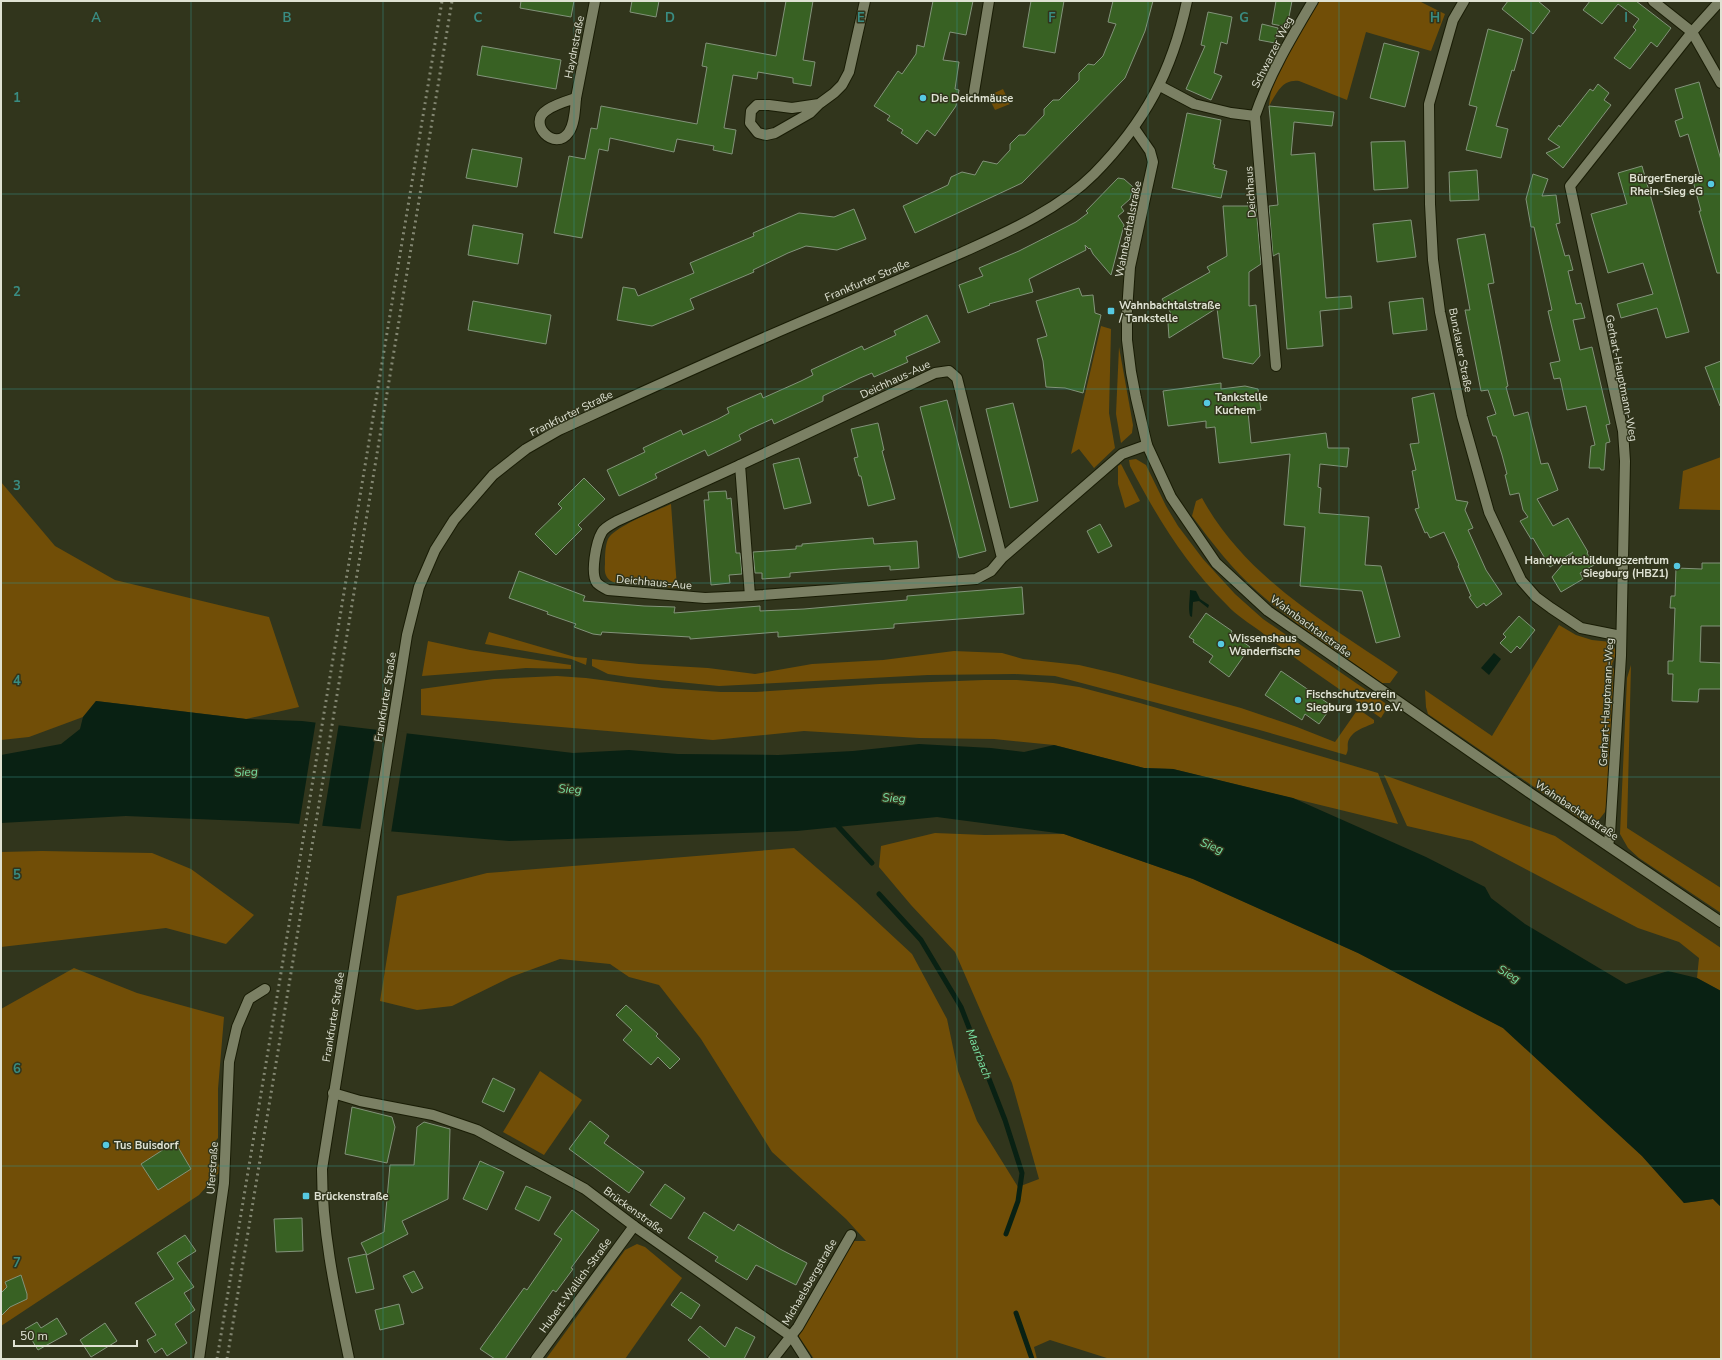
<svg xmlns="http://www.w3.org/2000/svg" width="1722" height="1360" font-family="'Nunito Sans',sans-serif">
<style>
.green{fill:#714e07}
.water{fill:#092113}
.pier{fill:#31351c}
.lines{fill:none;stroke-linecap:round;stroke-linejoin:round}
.stream{stroke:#092113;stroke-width:5}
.building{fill:#386123;stroke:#82937a}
.street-casing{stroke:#191c05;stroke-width:12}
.secondary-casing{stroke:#191c05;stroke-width:12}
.street{stroke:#7b8064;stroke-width:10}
.secondary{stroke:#7b8064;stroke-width:10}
.rail{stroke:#838772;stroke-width:3;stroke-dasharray:2 4;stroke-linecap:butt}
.grid{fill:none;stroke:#398c82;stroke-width:1;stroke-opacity:0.55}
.poi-dot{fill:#56c9e1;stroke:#31351c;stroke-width:1.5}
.labels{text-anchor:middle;stroke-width:3;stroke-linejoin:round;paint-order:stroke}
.street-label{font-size:11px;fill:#dfe2d3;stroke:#31351c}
.poi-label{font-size:11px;font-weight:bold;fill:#dfe2d3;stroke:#31351c;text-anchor:start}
.water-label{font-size:12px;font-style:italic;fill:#77dfa1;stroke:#31351c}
.grid-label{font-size:13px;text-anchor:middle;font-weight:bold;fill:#398c82;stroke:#31351c;stroke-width:3;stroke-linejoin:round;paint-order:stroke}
</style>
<rect width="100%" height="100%" fill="#31351c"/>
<g class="green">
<path d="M1317,1H1419L1445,14L1431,51L1366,32L1347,100L1299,81C1282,79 1277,93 1269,106L1270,97L1275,75Z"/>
<polygon points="1003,89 1010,104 995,110 988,96"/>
<polygon points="1101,326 1111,329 1109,413 1115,448 1094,468 1079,449 1071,454"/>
<polygon points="1119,347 1133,425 1132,433 1121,443 1116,414"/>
<polygon points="1721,457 1721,510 1679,509 1683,471"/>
<path d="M1136,459L1146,465L1166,506L1178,526L1203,559L1235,594L1263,619L1385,703L1387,708L1381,718C1340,689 1298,662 1260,631C1249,623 1236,615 1227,605C1185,564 1157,517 1130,466L1129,460Z"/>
<polygon points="1121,464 1140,501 1125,508 1118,484 1118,466"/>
<polygon points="1,482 55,546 115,580 269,617 299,707 246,719 96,701 83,717 29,737 1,740"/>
<path d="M1202,498C1245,577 1326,623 1398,672L1390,683H1382C1341,654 1296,626 1258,592C1233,570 1212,543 1192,516L1196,501Z"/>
<path d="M671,504L677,588L616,583C606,580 604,574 605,564C605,556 605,546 608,539C615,526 656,511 671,504Z"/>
<polygon points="1559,625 1576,635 1592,640 1611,642 1617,652 1612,664 1614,670 1607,803 1605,812 1598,821 1579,818 1428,714 1426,707 1425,690 1492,736"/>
<polygon points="489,632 575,657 587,658 586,665 571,659 485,644"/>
<polygon points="428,641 470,650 571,665 571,669 526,668 422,676"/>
<path d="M954,651L1002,653L1023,659L1079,665L1118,674L1241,708L1297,727L1335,742L1358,709L1374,720V723C1364,728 1352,730 1348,742C1347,747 1349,749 1346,755L1256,729L1055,676L1015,674L928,675L719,686L628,677L608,674L592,666V659L639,664L708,668L755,674L812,664L883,660Z"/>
<polygon points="1631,665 1627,828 1721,888 1721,913 1639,858 1628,848 1620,834 1627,678"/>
<polygon points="557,676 586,678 662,688 721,692 756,692 879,684 984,680 1017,680 1053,683 1079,687 1140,703 1378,773 1398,824 1173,769 1144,768 1054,745 994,739 919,738 804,731 713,740 421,715 421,689 494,679"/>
<polygon points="1384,775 1555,836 1721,948 1721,991 1697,978 1699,958 1679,942 1638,928 1472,841 1407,826"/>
<polygon points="935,833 985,835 1064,834 1193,879 1358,953 1503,1028 1642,1156 1684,1203 1713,1199 1721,1207 1721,1359 1110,1359 1050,1340 1034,1347 1037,1359 814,1359 798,1335 804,1319 853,1241 866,1241 846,1219 772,1152 701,1039 659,985 629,977 610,964 560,959 511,977 452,1006 417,1010 380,1001 397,896 487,873 794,848 856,902 912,954 947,1019 958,1071 977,1121 1018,1187 1039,1179 1012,1083 955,952 911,905 879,867 881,846"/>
<polygon points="42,851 152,853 191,869 254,915 226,944 166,928 1,947 1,852"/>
<polygon points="74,968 137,993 224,1017 218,1089 218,1138 208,1150 222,1169 199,1195 1,1326 1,1009"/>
<polygon points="540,1071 582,1100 544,1155 503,1132"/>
<polygon points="637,1244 645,1247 682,1278 625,1359 546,1359 625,1250"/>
</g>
<g class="water">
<path d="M1190,590L1196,591L1200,599L1209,605L1208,608L1199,601L1193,602L1192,617L1190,616C1188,607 1190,599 1190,590Z"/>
<polygon points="1494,653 1501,659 1489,675 1481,668"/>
<polygon points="96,701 246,719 302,721 573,753 629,750 678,754 778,755 853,751 919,744 991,748 1024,752 1054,745 1144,768 1173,769 1293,798 1426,857 1485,887 1491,898 1525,924 1626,984 1668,971 1697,978 1721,991 1721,1207 1713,1199 1684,1203 1642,1156 1503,1028 1358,953 1193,879 1064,834 937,817 797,831 509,841 288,823 126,816 1,823 1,755 61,744 80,729 83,717"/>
</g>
<g class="pier">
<polygon points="316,720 339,723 322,827 299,825"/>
<polygon points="377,728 407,732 391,833 360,831"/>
</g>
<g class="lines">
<g class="stream">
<polyline points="835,823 872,863"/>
<polyline points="879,894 921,940 961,1007 1005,1120 1022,1173 1018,1201 1006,1234"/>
<polyline points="1016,1313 1032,1359"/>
</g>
</g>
<g class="building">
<polygon points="521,1 574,1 571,17 520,8"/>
<polygon points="632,1 659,1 656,17 630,12"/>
<polygon points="786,1 813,1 803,60 815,62 811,86 793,83 793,78 758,72 757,79 733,75 724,128 736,130 732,154 713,150 714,146 677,139 674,152 610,138 608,151 599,149 582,238 554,233 569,156 585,159 591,128 597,129 601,106 697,124 707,67 702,66 706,43 776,56"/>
<polygon points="933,1 973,1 966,35 950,32 943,60 959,62 955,89 959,90 956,106 935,136 927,130 917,144 901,133 903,130 887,120 890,116 874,106 898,71 902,74 916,54 917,45 924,47"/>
<polygon points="1031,1 1064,1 1055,53 1023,47"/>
<polygon points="1113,1 1153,1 1145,31 1125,78 1022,183 915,233 903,206 948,185 951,177 962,172 975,175 983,161 997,164 1010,150 1010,144 1019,135 1025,135 1044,115 1044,109 1053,100 1059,100 1079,80 1079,73 1088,64 1094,65 1103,56 1116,24 1108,22"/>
<polygon points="1276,1 1292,1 1287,27 1272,24"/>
<polygon points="1508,1 1538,1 1550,11 1533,34 1502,9"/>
<polygon points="1590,1 1636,1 1671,28 1657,47 1651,42 1630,69 1614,58 1636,30 1633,27 1639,19 1618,4 1602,24 1583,10"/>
<polygon points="1208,12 1232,17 1227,44 1221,42 1214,73 1222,76 1211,100 1186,89 1205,46 1201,45"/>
<polygon points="1262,24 1278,28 1275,43 1259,40"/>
<polygon points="1488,29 1523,39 1514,71 1512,70 1496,126 1508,129 1501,158 1466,150 1477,107 1469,105"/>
<polygon points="1384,43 1419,52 1405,107 1370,98"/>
<polygon points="482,46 561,60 556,89 477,75"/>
<polygon points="1699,82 1721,160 1721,273 1717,273 1699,211 1701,211 1693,181 1700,175 1688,134 1680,137 1675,121 1683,118 1675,89"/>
<polygon points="1598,84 1609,93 1604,100 1611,105 1563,168 1546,153 1560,147 1548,139 1559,125 1560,127 1590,89 1593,91"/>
<polygon points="1269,106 1334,112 1332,126 1294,122 1291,155 1315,153 1326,298 1351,296 1352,308 1320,311 1323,346 1287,349 1279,253 1273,256 1269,206 1278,205"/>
<polygon points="1187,113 1221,120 1213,164 1215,165 1214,168 1227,171 1221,198 1172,188"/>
<polygon points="1405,141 1408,188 1374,190 1371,142"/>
<polygon points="472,149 522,158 517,187 466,178"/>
<polygon points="1642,166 1689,332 1666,338 1657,308 1621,318 1617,304 1653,294 1643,263 1608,273 1591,214 1627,204 1618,173"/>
<polygon points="1477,170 1479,200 1450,201 1449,172"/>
<polygon points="1533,174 1548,179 1542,196 1556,195 1560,223 1556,224 1565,256 1569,255 1573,270 1568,271 1576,304 1581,303 1585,318 1573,320 1580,350 1592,347 1610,424 1606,425 1610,442 1606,443 1604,470 1601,470 1600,468 1589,468 1591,446 1595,445 1586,406 1567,410 1560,378 1554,379 1550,363 1560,361 1548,311 1552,310 1534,227 1531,227 1526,199"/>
<polygon points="1118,178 1124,179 1133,187 1130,199 1121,207 1124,211 1118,216 1124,225 1111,275 1093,254 1090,248 1089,249 1085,245 1086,250 1029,279 1033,292 989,304 990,305 968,313 959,285 983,276 979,268 1019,251 1076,222 1088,213 1086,211"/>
<polygon points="1223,206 1256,206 1261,264 1249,272 1249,306 1256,305 1260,356 1253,364 1223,358 1217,308 1169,338 1168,323 1174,318 1162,299 1210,272 1207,267 1227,256"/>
<polygon points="854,209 866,239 837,250 806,246 788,253 753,270 754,272 690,299 694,309 652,326 617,320 623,287 635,289 638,296 694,273 690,263 754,236 753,233 799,213 834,217"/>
<polygon points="1411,220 1416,257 1377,262 1373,224"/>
<polygon points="473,225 523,234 518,264 468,255"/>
<polygon points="1485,234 1494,283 1488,284 1508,386 1506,387 1514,416 1528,412 1541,464 1548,463 1558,490 1537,499 1553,526 1568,518 1588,552 1587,553 1594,565 1580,573 1583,579 1561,592 1552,577 1573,552 1550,567 1533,538 1531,539 1520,521 1528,517 1523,510 1519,493 1510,495 1505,475 1507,474 1502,455 1496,436 1493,436 1487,417 1496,414 1488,390 1481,391 1465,310 1470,310 1457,239"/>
<polygon points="1079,288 1082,296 1093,295 1095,313 1101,315 1083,393 1065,388 1046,387 1043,361 1037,339 1047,336 1036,301"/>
<polygon points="1423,298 1427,330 1393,334 1389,302"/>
<polygon points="473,301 551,315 546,344 468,330"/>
<polygon points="927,315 940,342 906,357 908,362 874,377 872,373 860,378 823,396 823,401 774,424 772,419 750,429 739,435 741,440 708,456 705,450 655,474 657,478 619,496 607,470 645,452 643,448 681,430 683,435 718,419 729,413 727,408 761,393 763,398 801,381 813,375 811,370 862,346 864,350 896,335 894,331"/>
<polygon points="1721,361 1721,405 1720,406 1705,367"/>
<polygon points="1221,383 1221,389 1245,386 1258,389 1261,410 1248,412 1251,443 1326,433 1328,448 1349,448 1347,467 1320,464 1318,487 1321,488 1319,513 1369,517 1365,565 1381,566 1400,637 1376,643 1362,591 1300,586 1305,527 1284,525 1290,454 1219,463 1215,427 1206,428 1206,421 1168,426 1163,391"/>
<polygon points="1434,393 1456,500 1468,502 1465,510 1473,528 1468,530 1486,570 1502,594 1486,606 1484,603 1477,608 1469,597 1471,596 1458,566 1459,565 1444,532 1430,538 1427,532 1425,533 1415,509 1419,508 1412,471 1416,470 1410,444 1419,443 1412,398"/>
<polygon points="947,400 986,551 959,558 920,407"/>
<polygon points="1013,403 1038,501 1010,508 986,409"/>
<polygon points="878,423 884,450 882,451 895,499 868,506 861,476 859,476 854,458 858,457 851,429"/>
<polygon points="799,458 811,503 784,509 773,464"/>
<polygon points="584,478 605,499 578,525 582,529 556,555 535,534 562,508 558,504"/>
<polygon points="726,491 727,499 731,498 736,553 740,553 742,574 729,575 730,583 711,585 704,500 709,500 708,492"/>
<polygon points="1100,524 1112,546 1098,553 1087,531"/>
<polygon points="873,538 874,544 917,541 919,568 890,570 890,566 840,569 790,573 790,577 762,579 762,573 755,573 753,552 796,549 796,546 802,546 802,544"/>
<polygon points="1702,563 1721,563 1721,626 1701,626 1700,662 1721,663 1721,689 1699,689 1698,702 1672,701 1673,674 1668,674 1668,661 1673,661 1675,608 1670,608 1671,596 1675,596 1676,568 1702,569"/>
<polygon points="519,571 585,596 583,601 644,606 675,607 674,613 760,606 760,611 804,609 907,600 907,596 1022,587 1024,614 894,624 894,628 778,637 778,632 690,639 690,637 602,632 601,635 593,634 574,627 576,624 547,614 548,612 509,598"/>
<polygon points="1206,613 1232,631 1231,633 1250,647 1229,677 1209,662 1213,656 1193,642 1194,640 1189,637"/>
<polygon points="1519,616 1535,630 1520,649 1517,646 1511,653 1500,643 1506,637 1503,634"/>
<polygon points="1281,671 1332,706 1319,724 1305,714 1302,720 1265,695"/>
<polygon points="626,1005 658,1034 656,1036 680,1059 670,1069 658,1057 651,1065 623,1040 632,1030 616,1015"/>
<polygon points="493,1078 515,1089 504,1112 482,1102"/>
<polygon points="352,1107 392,1117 395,1127 387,1163 345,1154"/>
<polygon points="590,1121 609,1136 604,1143 644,1172 629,1193 569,1149"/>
<polygon points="424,1122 450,1129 448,1199 402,1221 408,1234 367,1255 361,1243 384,1232 390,1165 414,1165 417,1127"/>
<polygon points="175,1142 191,1169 158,1190 141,1164"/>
<polygon points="480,1161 504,1172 487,1210 463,1199"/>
<polygon points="665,1184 685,1198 671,1219 650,1205"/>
<polygon points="526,1186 551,1197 539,1221 515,1209"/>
<polygon points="572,1210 599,1230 571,1268 573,1269 556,1292 553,1290 505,1359 495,1359 480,1349 524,1288 527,1290 562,1239 554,1234"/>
<polygon points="704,1212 734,1231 738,1224 780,1249 807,1263 796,1285 756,1265 747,1280 715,1261 718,1257 688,1238"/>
<polygon points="302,1218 303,1251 276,1252 274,1219"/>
<polygon points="185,1235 196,1251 177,1263 194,1287 184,1293 195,1310 175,1324 187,1343 167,1356 162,1348 155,1353 147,1340 156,1335 135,1303 174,1279 157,1253"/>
<polygon points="366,1254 374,1289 356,1293 348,1258"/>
<polygon points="414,1271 423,1288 412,1293 403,1276"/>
<polygon points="21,1275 27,1294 27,1299 10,1307 1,1316 1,1293 7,1287 5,1282"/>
<polygon points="681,1292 700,1305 691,1319 671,1305"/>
<polygon points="399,1304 404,1324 380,1330 375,1310"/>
<polygon points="57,1318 67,1334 38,1350 25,1329 37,1322 41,1328"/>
<polygon points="105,1323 117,1341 91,1357 80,1340"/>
<polygon points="700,1326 725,1347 736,1327 755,1337 744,1359 711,1359 688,1340"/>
</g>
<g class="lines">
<defs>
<g id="street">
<polyline points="1464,1 1453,20 1429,104 1430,204 1433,260 1440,312 1462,416 1489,512 1521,580 1536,597 1551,608 1581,628 1621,636"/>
<polyline points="1653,1 1692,32 1721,83"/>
<polyline points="1160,86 1194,104 1231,113 1255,116"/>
<polyline points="974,92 989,1"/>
<path d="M576,98C575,108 575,123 569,132C555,153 526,123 547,110C556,104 567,101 576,98Z"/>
<polyline points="576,98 595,1"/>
<polyline points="819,104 792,108 769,105 757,105 751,111 750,123 758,133 766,135 775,133 810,113 819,104 834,93 842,85 849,72 865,1"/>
<path d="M1276,366L1255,116C1269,75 1291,38 1313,1"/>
<path d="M740,465L617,521C612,524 605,527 602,532C596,542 590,574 597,583C600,586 604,588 608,590L705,598L750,596"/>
<polyline points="1002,558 957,378 949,371 935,373 740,465 750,596 976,579 991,571 1002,558 1122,454 1147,445"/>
<polyline points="1608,845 1610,834 1621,656 1625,461 1623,431 1570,186 1692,32 1720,1"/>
<polyline points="333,1093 360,1101 433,1115 477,1130 585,1189 634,1226 792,1337 806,1359"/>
<polyline points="199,1359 224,1183 229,1062 237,1027 249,999 265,989"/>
<polyline points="536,1359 634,1226"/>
<polyline points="773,1359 798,1327 851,1235"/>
</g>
<g id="secondary">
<polyline points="1134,128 1150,151 1153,162 1130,267 1127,311 1127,340 1131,372 1136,398 1147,445 1171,497 1216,563 1268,611 1530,793 1721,922"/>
<path d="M349,1359C336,1296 322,1233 322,1169L407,635L419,587L435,550L454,520L493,475L526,449L559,430C649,389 738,348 829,310C873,291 917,272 961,253C1007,232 1058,210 1094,174C1145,122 1172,72 1187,1"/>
</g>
</defs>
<use href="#street" class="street-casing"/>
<use href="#secondary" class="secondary-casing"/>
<use href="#street" class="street"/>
<use href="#secondary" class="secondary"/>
<g class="rail">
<polyline points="217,1359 442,1"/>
<polyline points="227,1359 452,1"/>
</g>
</g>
<path class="grid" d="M191,1V1359M383,1V1359M574,1V1359M765,1V1359M957,1V1359M1148,1V1359M1339,1V1359M1531,1V1359M1,194H1721M1,389H1721M1,583H1721M1,777H1721M1,971H1721M1,1166H1721"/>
<g class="poi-dot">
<circle cx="923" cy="98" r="4"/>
<circle cx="1711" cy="184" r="4"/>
<rect x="1107" y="307" width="8" height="8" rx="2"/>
<circle cx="1207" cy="403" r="4"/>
<circle cx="1677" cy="566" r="4"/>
<circle cx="1221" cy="644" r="4"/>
<circle cx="1298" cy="700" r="4"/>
<circle cx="106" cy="1145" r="4"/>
<rect x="302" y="1192" width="8" height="8" rx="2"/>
</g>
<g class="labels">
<g class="street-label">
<text transform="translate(574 47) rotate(-79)" y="4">Haydnstraße</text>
<text transform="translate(1272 52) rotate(-63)" y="4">Schwarzer Weg</text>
<text transform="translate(1250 192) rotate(-94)" y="4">Deichhaus</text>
<text transform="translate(1128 229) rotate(-79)" y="4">Wahnbachtalstraße</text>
<text transform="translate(867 280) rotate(-23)" y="4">Frankfurter Straße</text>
<text transform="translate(1461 350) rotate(79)" y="4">Bunzlauer Straße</text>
<text transform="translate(1622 378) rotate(79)" y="4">Gerhart-Hauptmann-Weg</text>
<text transform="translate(895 379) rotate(-25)" y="4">Deichhaus-Aue</text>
<text transform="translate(571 413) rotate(-26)" y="4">Frankfurter Straße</text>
<text transform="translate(654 582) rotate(5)" y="4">Deichhaus-Aue</text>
<text transform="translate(1311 626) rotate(36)" y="4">Wahnbachtalstraße</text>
<text transform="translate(385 697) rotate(-81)" y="4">Frankfurter Straße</text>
<text transform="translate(1606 702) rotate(-87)" y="4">Gerhart-Hauptmann-Weg</text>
<text transform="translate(1577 810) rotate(34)" y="4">Wahnbachtalstraße</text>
<text transform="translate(333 1017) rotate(-81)" y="4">Frankfurter Straße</text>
<text transform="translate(212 1168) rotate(-86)" y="4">Uferstraße</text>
<text transform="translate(634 1210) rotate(36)" y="4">Brückenstraße</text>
<text transform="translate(809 1282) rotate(-60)" y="4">Michaelsbergstraße</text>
<text transform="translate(575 1285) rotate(-54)" y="4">Hubert-Wallich-Straße</text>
</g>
<g class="poi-label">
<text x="931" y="102">Die Deichmäuse</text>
<text x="1703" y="182" text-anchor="end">BürgerEnergie<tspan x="1703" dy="13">Rhein-Sieg eG</tspan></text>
<text x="1119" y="309">Wahnbachtalstraße<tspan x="1119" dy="13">/ Tankstelle</tspan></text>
<text x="1215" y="401">Tankstelle<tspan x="1215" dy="13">Kuchem</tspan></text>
<text x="1669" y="564" text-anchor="end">Handwerksbildungszentrum<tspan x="1669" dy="13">Siegburg (HBZ1)</tspan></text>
<text x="1229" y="642">Wissenshaus<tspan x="1229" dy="13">Wanderfische</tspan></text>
<text x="1306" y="698">Fischschutzverein<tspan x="1306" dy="13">Siegburg 1910 e.V.</tspan></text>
<text x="114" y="1149">Tus Buisdorf</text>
<text x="314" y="1200">Brückenstraße</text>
</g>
<g class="water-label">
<text transform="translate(246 772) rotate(-3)" y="4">Sieg</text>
<text transform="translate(570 789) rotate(3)" y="4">Sieg</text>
<text transform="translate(894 798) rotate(2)" y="4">Sieg</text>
<text transform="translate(1212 846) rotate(22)" y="4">Sieg</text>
<text transform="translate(1509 974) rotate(30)" y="4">Sieg</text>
<text transform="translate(979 1054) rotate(69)" y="4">Maarbach</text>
</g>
</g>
<g class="grid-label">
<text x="96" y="22">A</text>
<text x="287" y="22">B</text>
<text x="478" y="22">C</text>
<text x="670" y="22">D</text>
<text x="861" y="22">E</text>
<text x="1052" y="22">F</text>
<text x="1244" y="22">G</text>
<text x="1435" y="22">H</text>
<text x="1626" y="22">I</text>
<text x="17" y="102">1</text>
<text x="17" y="296">2</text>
<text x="17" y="490">3</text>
<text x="17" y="685">4</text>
<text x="17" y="879">5</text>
<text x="17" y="1073">6</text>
<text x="17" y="1267">7</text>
</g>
<rect width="1722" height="1360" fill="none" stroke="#dfe2d3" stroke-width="4"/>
<path d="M14 1340v6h123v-6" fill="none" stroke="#dfe2d3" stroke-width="2"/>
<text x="20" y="1340" font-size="12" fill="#dfe2d3" stroke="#31351c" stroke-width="3" paint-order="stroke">50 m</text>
</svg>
